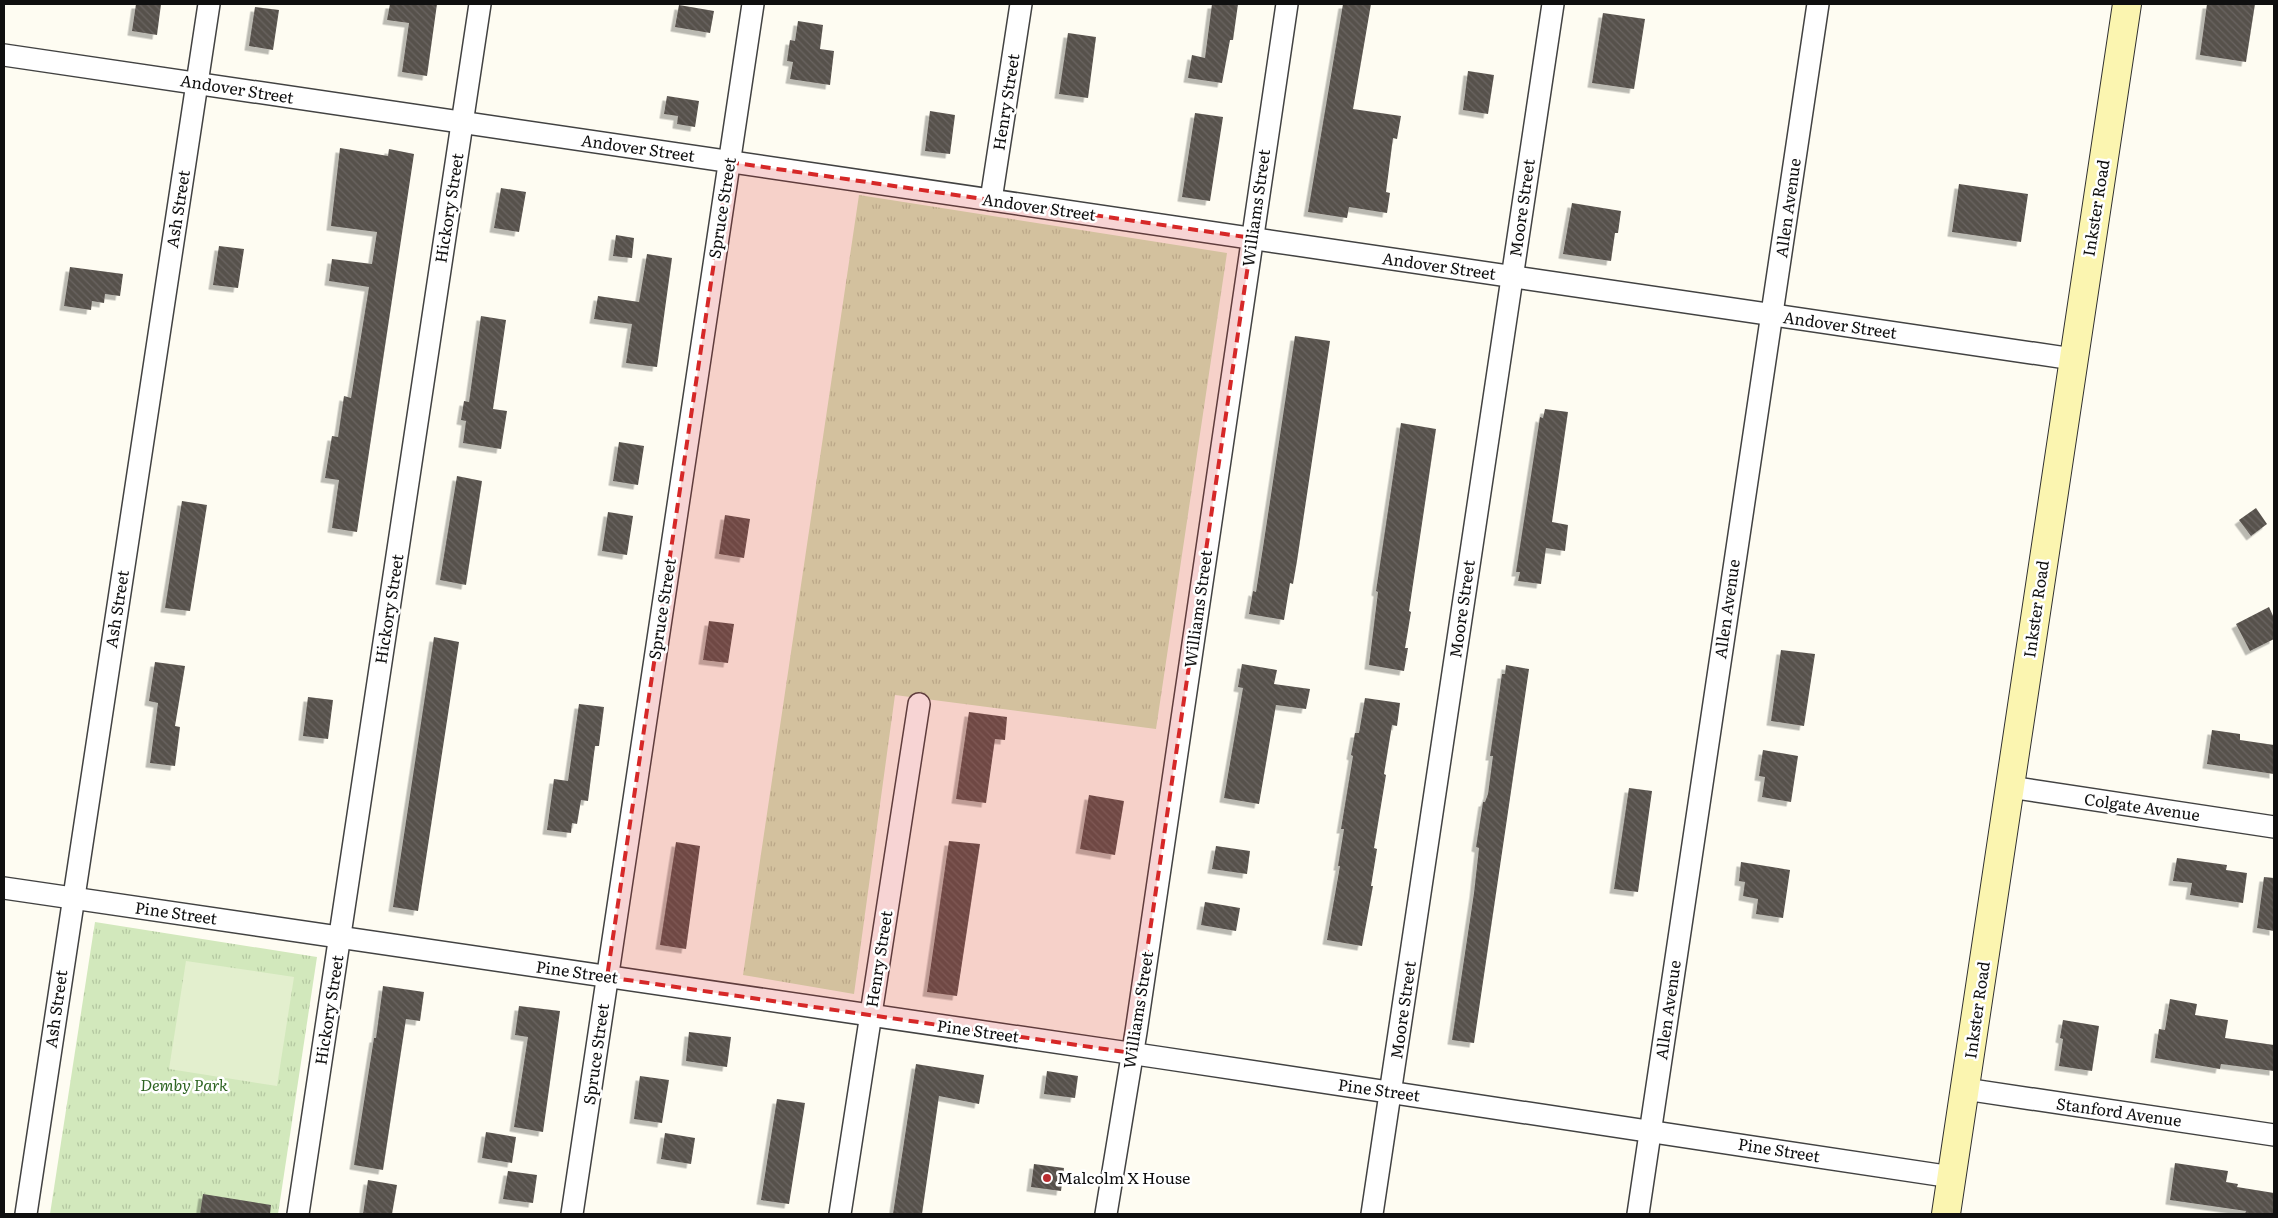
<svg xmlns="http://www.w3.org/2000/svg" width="2278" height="1218" font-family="Literata,serif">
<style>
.grass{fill:url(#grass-tufts)}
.pitch{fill:#e3efce}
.building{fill:url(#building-back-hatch);filter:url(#shadow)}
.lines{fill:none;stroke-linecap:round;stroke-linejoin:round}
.street-casing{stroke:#424242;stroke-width:24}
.secondary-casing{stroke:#313131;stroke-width:30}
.street{stroke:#fff;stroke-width:21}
.secondary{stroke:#fbf5b0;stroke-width:28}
.marked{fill:#d62828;fill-opacity:0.2;stroke:#d62828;stroke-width:4;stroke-dasharray:10 6;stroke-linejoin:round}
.poi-dot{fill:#b92d30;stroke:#fff;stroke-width:2}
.labels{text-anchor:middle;stroke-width:5;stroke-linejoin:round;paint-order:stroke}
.street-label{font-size:16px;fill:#0f0f0f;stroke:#fff}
.park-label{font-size:16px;font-style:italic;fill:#2e6422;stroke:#fff}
.poi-label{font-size:16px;fill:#0f0f0f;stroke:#fff;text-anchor:start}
</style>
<defs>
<pattern id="grass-tufts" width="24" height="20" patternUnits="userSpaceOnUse" patternTransform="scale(1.25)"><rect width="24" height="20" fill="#d2e8bc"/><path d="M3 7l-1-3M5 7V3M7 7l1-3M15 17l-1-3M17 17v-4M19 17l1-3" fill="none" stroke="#b3c6a0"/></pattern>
<pattern id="building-back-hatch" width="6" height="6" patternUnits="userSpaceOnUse" patternTransform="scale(1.25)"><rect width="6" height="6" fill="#57514c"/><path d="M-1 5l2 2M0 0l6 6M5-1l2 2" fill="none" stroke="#6a6561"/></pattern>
<filter id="shadow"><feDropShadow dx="-4.5" dy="4.5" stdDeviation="0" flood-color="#0004"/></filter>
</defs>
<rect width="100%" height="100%" fill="#fefcf2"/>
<g class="grass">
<polygon points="859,195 1227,253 1156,729 895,695 854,994 743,975"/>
<polygon points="95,922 317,957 278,1214 50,1214"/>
</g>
<polygon class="pitch" points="186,961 294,977 277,1086 169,1069"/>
<g class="building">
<polygon points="136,4 161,4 157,35 132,31"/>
<polygon points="390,4 437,4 427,76 402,72 409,23 387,20"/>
<polygon points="1212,4 1238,4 1233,40 1230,40 1222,83 1188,78 1192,55 1205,58"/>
<polygon points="1343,4 1371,4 1353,109 1401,116 1397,139 1393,138 1386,192 1390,193 1387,213 1349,207 1347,218 1308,212"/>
<polygon points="2207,4 2255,4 2246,62 2200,55"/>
<polygon points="679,5 714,11 710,33 675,27"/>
<polygon points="255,7 279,10 273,50 249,46"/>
<polygon points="1603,13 1645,19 1634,89 1592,83"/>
<polygon points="798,21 823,25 820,49 834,51 830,85 790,79 793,62 787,61 790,40 795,41"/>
<polygon points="1068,33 1096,37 1088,98 1059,94"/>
<polygon points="1468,71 1494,75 1488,114 1463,110"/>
<polygon points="667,96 699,101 695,127 677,124 678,116 664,114"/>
<polygon points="930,111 955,115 950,154 925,151"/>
<polygon points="1195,113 1223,117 1210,201 1182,197"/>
<polygon points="340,148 388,156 389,149 414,154 357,532 332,528 339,480 325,478 332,436 338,437 344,396 351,398 369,287 329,281 332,259 372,264 377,232 331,226"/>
<polygon points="1959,184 2028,194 2021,242 1952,232"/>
<polygon points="501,188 526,192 519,232 494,228"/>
<polygon points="1572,203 1621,211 1618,233 1615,233 1611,261 1563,254"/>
<polygon points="616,235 634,238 632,258 613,256"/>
<polygon points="219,246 244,249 238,288 213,285"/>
<polygon points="647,254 672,258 657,367 626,363 632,324 594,319 598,296 639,302"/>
<polygon points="70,267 123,274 120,296 105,294 104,303 92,301 91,310 64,306"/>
<polygon points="481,316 506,320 493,409 507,411 501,449 463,443 466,421 461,420 464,401 469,402"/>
<polygon points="1295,336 1330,341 1297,561 1293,584 1290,583 1284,620 1249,614 1253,591 1256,592 1264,541"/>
<polygon points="1545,409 1568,412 1552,522 1568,525 1565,551 1546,548 1541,584 1518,581 1520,572 1516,572 1540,417 1543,418"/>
<polygon points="1401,423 1436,429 1409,611 1411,612 1405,648 1408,648 1404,671 1369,665 1378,592 1376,591"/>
<polygon points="619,442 644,446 638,485 613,481"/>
<polygon points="457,476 482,481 466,585 440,580"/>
<polygon points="182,501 207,505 190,611 165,608"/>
<polygon points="2256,508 2267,524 2251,536 2239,520"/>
<polygon points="608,512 633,516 627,555 602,551"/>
<polygon points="725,515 750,519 744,558 719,554"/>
<polygon points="2269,607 2274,618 2274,639 2250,651 2236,624"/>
<polygon points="709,621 734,624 728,663 703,660"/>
<polygon points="434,637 459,642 418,911 393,907"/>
<polygon points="1781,650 1815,654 1804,726 1771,721"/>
<polygon points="155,662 185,666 175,726 180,727 175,766 150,763 158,703 149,701"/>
<polygon points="1242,664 1277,670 1274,684 1310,689 1306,709 1276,705 1259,804 1224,798 1243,688 1238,687"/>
<polygon points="1506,665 1529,669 1474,1043 1452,1040 1474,893 1479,848 1476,847 1483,802 1485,802 1488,794 1493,756 1490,756 1502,674 1505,674"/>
<polygon points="308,697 333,700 328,739 303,736"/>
<polygon points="1365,698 1400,703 1397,726 1392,725 1384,774 1386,775 1374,848 1377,849 1371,886 1373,886 1362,946 1327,940 1340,866 1338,866 1344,829 1341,829 1353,756 1351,755 1355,733 1359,733"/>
<polygon points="579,704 604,707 599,746 595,746 588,801 581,800 577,824 572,823 571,833 547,830 554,779 568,781"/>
<polygon points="969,712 1007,717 1005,740 995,739 986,803 956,799"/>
<polygon points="2212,730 2240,734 2240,740 2274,745 2274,774 2207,764"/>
<polygon points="1763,750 1798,756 1791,802 1762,797 1765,777 1759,776"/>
<polygon points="1629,788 1652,791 1638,892 1614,889"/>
<polygon points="1089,795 1124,801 1115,855 1080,849"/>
<polygon points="949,841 980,844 957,996 927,992"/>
<polygon points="676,842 700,846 686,949 660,945"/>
<polygon points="1216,846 1250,851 1247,874 1212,869"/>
<polygon points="2177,858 2227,865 2226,870 2247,873 2243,903 2190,895 2192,883 2173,881"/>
<polygon points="1741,862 1790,870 1783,918 1756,914 1758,899 1743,896 1745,882 1739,881"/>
<polygon points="2264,877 2274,878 2274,931 2257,928"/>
<polygon points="1205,902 1240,908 1236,931 1201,925"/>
<polygon points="383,986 424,992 420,1021 406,1019 383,1170 354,1165 374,1038 376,1038"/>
<polygon points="2170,999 2197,1004 2195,1015 2228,1020 2225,1038 2274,1045 2274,1071 2221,1064 2220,1069 2155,1058 2159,1029 2165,1030"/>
<polygon points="519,1006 560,1011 543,1132 514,1127 528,1037 515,1035"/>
<polygon points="2063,1020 2099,1026 2092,1071 2059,1066 2063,1039 2060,1038"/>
<polygon points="689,1032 731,1037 727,1067 686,1061"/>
<polygon points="916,1064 984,1075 979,1104 939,1096 922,1214 893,1214"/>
<polygon points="1047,1071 1078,1076 1075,1098 1044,1094"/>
<polygon points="640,1076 669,1080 662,1123 634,1119"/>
<polygon points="777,1099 805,1103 789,1204 761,1200"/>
<polygon points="486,1132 516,1137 512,1163 482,1158"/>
<polygon points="665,1133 695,1138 691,1164 661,1159"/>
<polygon points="2175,1163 2228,1171 2226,1182 2238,1184 2237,1187 2274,1193 2274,1214 2245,1214 2246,1211 2170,1200"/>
<polygon points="1034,1164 1064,1168 1061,1191 1031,1187"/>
<polygon points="508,1171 537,1175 533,1203 503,1199"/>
<polygon points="368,1180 397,1185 392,1214 363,1214"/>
<polygon points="203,1194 271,1205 270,1214 200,1214"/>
</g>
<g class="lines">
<defs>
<g id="street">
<polyline points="4,55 2073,359"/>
<polyline points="991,200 1021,4"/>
<polyline points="2010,787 2274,827"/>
<polyline points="4,888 1156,1057 1952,1177"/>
<polyline points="1965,1089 2274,1135"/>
<polyline points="26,1214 209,4"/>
<polyline points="298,1214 480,4"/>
<polyline points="572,1214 753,4"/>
<polyline points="840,1214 919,704"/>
<polyline points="1106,1214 1136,1032 1287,4"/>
<polyline points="1372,1214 1553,4"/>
<polyline points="1638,1214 1818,4"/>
</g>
<polyline id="secondary" points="1946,1214 2127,4"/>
</defs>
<use href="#street" class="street-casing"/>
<use href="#secondary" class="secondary-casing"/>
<use href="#street" class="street"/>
<use href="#secondary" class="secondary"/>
</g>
<path class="marked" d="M729,162L1252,238L1132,1053L607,977Z"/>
<circle class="poi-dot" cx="1047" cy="1178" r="5"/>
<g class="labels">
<g class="street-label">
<text transform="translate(237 89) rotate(9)" y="6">Andover Street</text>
<text transform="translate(1006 102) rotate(-81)" y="6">Henry Street</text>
<text transform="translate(638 148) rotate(8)" y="6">Andover Street</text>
<text transform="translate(1039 207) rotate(8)" y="6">Andover Street</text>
<text transform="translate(449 208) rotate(-81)" y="6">Hickory Street</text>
<text transform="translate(722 208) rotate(-81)" y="6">Spruce Street</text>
<text transform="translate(1256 208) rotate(-82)" y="6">Williams Street</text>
<text transform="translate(1522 208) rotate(-82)" y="6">Moore Street</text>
<text transform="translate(1788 208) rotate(-82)" y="6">Allen Avenue</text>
<text transform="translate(2096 208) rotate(-81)" y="6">Inkster Road</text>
<text transform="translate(178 209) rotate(-81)" y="6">Ash Street</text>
<text transform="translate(1439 266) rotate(8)" y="6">Andover Street</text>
<text transform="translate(1840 325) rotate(8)" y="6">Andover Street</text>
<text transform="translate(117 609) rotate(-81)" y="6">Ash Street</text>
<text transform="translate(389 609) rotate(-81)" y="6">Hickory Street</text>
<text transform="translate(662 609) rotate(-81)" y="6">Spruce Street</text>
<text transform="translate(1198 609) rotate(-82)" y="6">Williams Street</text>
<text transform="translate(1462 609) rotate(-82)" y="6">Moore Street</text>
<text transform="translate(1727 609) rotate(-82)" y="6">Allen Avenue</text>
<text transform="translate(2036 609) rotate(-82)" y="6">Inkster Road</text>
<text transform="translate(2142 807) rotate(8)" y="6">Colgate Avenue</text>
<text transform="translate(176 913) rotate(8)" y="6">Pine Street</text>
<text transform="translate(879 959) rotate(-81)" y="6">Henry Street</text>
<text transform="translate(577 972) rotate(8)" y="6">Pine Street</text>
<text transform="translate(56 1009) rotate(-82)" y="6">Ash Street</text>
<text transform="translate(329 1010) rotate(-81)" y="6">Hickory Street</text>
<text transform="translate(1138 1010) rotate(-81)" y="6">Williams Street</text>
<text transform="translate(1403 1010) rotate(-82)" y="6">Moore Street</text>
<text transform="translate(1668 1010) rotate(-82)" y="6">Allen Avenue</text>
<text transform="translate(1977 1010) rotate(-82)" y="6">Inkster Road</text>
<text transform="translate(978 1031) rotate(8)" y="6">Pine Street</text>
<text transform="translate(596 1054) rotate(-82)" y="6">Spruce Street</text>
<text transform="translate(1379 1090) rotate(8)" y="6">Pine Street</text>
<text transform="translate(2119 1112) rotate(8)" y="6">Stanford Avenue</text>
<text transform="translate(1779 1150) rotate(9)" y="6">Pine Street</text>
</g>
<g class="park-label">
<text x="184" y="1091">Demby Park</text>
</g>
<g class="poi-label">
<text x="1057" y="1184">Malcolm X House</text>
</g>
</g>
<rect width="2278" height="1218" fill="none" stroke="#0f0f0f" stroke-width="10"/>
</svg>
